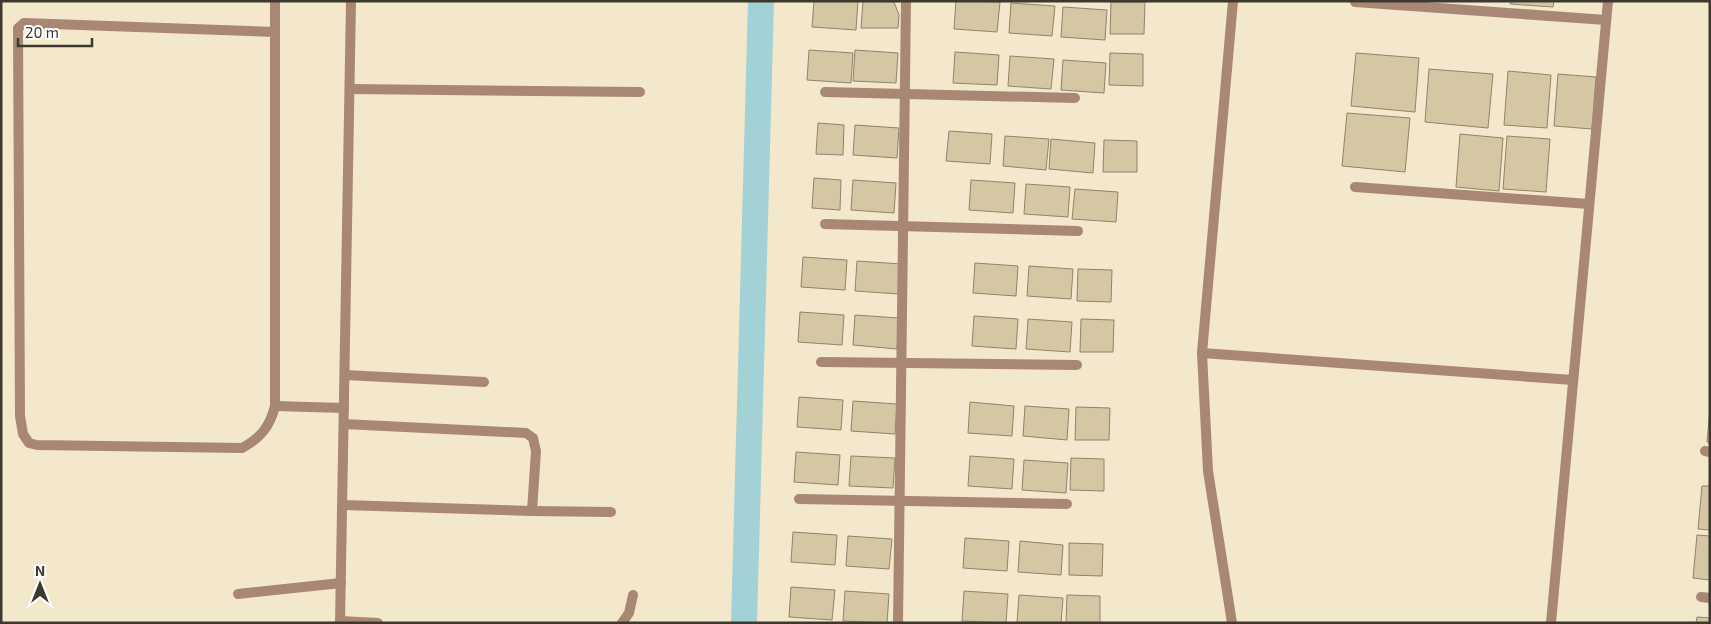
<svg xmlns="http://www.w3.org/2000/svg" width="1711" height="624" font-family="'Exo 2',sans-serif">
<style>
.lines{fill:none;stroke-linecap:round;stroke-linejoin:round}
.canal{stroke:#a2d1d6;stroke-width:26}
.building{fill:#d5c7a4;stroke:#8e846a}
.service{stroke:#a88874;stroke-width:10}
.minor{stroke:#a88874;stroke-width:10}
</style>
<rect width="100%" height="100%" fill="#f3e8cc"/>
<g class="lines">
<polyline class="canal" points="744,623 761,1"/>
</g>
<g class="building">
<polygon points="814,1 858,1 856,30 812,27"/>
<polygon points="863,1 894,2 899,15 898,28 861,28"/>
<polygon points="956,1 1000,2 997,32 954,29"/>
<polygon points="1511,1 1554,1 1553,7 1510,4"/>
<polygon points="1111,2 1145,2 1144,34 1110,34"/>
<polygon points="1011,3 1055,6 1052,36 1009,33"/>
<polygon points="1063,7 1107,10 1105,40 1061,37"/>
<polygon points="809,50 853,53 851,83 807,80"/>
<polygon points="855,50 898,53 896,83 853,81"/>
<polygon points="955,52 999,55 997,85 953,83"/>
<polygon points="1110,53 1143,54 1143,86 1109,85"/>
<polygon points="1356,53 1419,58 1415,112 1351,106"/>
<polygon points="1010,56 1054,59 1051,89 1008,86"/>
<polygon points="1063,60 1106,63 1104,93 1061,90"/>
<polygon points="1429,69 1493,74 1488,128 1425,122"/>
<polygon points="1508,71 1551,75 1547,128 1504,125"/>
<polygon points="1558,74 1596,77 1592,129 1554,126"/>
<polygon points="1347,113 1410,118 1405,172 1342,166"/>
<polygon points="818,123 844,125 843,155 816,154"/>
<polygon points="855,125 899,128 897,158 853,155"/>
<polygon points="949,131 992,134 990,164 946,161"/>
<polygon points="1460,134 1503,138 1499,191 1456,187"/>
<polygon points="1005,136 1049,139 1046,170 1003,166"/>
<polygon points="1507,136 1550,139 1546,192 1503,189"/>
<polygon points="1051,139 1095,143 1093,173 1049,169"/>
<polygon points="1104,140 1137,141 1137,172 1103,172"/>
<polygon points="814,178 841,180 840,210 812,208"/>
<polygon points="853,180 896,183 894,213 851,210"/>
<polygon points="971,180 1015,183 1013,213 969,210"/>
<polygon points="1026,184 1070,187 1068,217 1024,214"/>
<polygon points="1075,189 1118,192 1116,222 1072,219"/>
<polygon points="803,257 847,260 845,290 801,287"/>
<polygon points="857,261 901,264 899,294 855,291"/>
<polygon points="975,263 1018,266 1016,296 973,293"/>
<polygon points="1029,266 1073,269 1071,299 1027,296"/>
<polygon points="1078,269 1112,270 1111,302 1077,301"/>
<polygon points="800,312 844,315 842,345 798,342"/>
<polygon points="855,315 899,318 897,349 853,345"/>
<polygon points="974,316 1018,319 1016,349 972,346"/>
<polygon points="1028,319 1072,322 1070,352 1026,349"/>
<polygon points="1081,319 1114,320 1113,352 1080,352"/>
<polygon points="799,397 843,400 841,430 797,427"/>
<polygon points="853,401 897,404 895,434 851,431"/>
<polygon points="970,402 1014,406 1012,436 968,433"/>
<polygon points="1025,406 1069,409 1067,440 1023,436"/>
<polygon points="1076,407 1110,408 1109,440 1075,440"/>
<polygon points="1710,409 1710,442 1707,442"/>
<polygon points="796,452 840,455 838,485 794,482"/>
<polygon points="851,456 895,458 893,488 849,486"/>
<polygon points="970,456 1014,459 1012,489 968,486"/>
<polygon points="1071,458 1104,459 1104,491 1070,490"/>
<polygon points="1024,460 1068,463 1066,493 1022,490"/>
<polygon points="1702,486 1710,486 1710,530 1698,529"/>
<polygon points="793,532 837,535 835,565 791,562"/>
<polygon points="1697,535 1710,536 1710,580 1693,578"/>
<polygon points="848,536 892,539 889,569 846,566"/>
<polygon points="965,538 1009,541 1007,571 963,568"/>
<polygon points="1020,541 1063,545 1061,575 1018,572"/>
<polygon points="1069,543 1103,544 1102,576 1069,575"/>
<polygon points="791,587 835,590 832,620 789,617"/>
<polygon points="845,591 889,594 887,623 843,621"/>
<polygon points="964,591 1008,594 1006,623 962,621"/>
<polygon points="1019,595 1063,598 1061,623 1017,623"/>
<polygon points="1067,595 1100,596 1100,623 1066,623"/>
<polygon points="1697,617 1710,618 1710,623 1696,623"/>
</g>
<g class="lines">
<g class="service">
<path d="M275,32L24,23L18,28L20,416L23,434L29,443L37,445L242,448C261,438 270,426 275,406V1"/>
<polyline points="350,89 640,92"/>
<polyline points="345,375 484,382"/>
<polyline points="275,406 344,408"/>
<polyline points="343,505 532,511 536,451 533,438 526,433 344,424"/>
<polyline points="532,511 611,512"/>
<polyline points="238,594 341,583"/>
<polyline points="340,621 378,623"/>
<polyline points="622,623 629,613 633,595"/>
</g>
<g class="minor">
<polyline points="1355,2 1606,20"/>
<polyline points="825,92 1075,98"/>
<polyline points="1355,187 1589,204"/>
<polyline points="825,224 1078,231"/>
<polyline points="1202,353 1573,380"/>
<polyline points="821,362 1077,365"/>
<polyline points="1705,451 1710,452"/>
<polyline points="799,499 1067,504"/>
<polyline points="1701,597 1710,598"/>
<polyline points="340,623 351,1"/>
<polyline points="898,623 906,1"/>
<polyline points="1232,623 1208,471 1202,353 1233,1"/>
<polyline points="1551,623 1608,1"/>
</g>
</g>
<rect width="1711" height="624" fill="none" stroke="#3d392e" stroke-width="5"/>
<g transform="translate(40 584)" stroke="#ffffff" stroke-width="4" paint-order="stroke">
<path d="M0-4L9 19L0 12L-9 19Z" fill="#3d392e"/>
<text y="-8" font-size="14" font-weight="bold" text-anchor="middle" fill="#3d392e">N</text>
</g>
<path d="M18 38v8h74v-8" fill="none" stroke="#3d392e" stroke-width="2.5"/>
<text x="25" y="38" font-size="15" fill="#3d392e" stroke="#ffffff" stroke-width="4" paint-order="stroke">20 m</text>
</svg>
